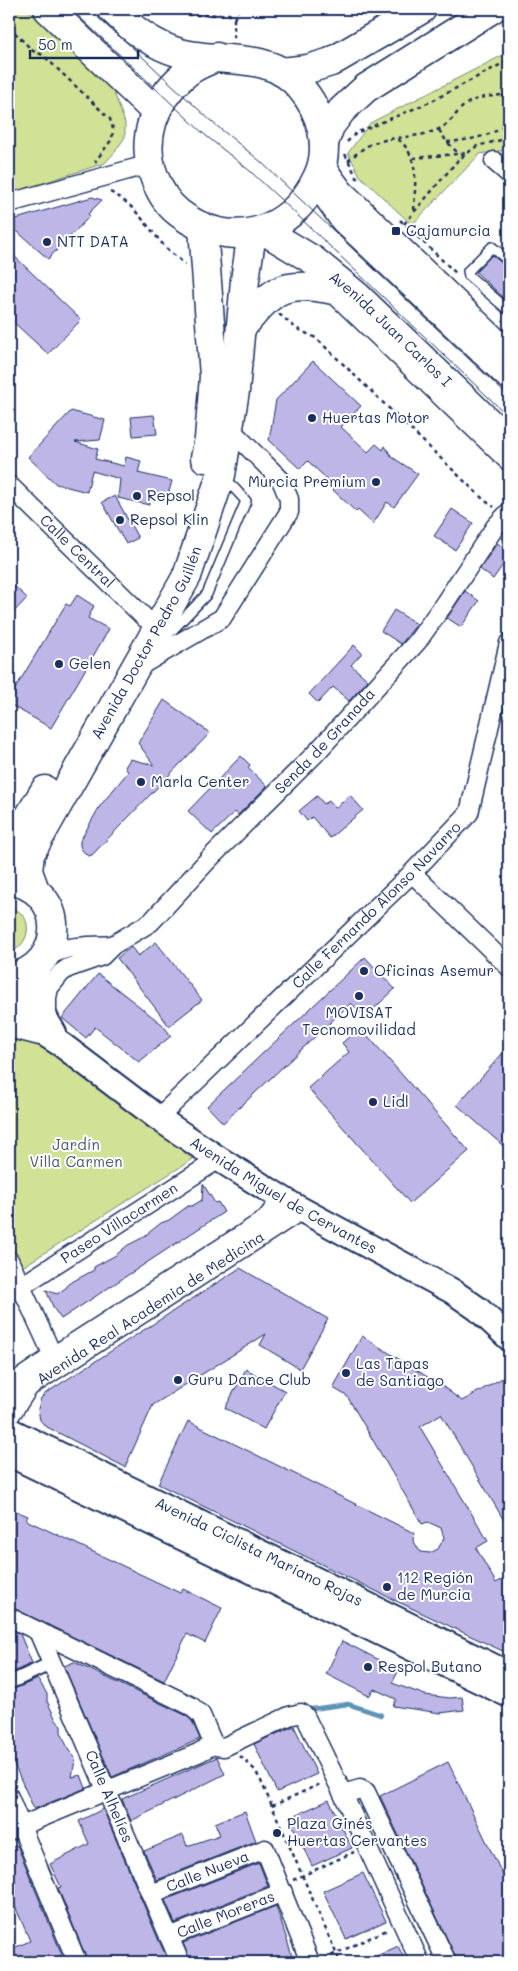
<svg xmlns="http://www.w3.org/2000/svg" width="518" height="1971" font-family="Mali,sans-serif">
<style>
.green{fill:#d1e195;stroke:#76887a}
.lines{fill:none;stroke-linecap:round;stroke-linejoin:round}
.stream{stroke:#5e93b3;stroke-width:4.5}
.building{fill:#bfb6e8;stroke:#1b2f5e}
.service-casing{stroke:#1b2f5e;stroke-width:12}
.pedestrian-casing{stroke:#1b2f5e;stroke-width:16}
.minor-casing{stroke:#1b2f5e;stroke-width:21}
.secondary-casing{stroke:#1b2f5e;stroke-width:28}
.primary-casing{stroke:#1b2f5e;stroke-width:31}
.path{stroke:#1b2f5e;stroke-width:2.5;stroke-dasharray:4 4;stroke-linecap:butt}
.service{stroke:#fff;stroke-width:9}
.pedestrian{stroke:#fff;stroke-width:12}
.minor{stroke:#fff;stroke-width:18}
.secondary{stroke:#fff;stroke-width:24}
.primary{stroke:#fff;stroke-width:28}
.tram{stroke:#1b2f5e;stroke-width:1}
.poi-dot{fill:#1b2f5e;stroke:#fff;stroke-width:2}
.labels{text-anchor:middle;stroke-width:4;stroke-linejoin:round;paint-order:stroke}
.poi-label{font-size:15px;fill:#1b2f5e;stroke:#fff;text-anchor:start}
.street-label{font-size:15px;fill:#1b2f5e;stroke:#fff}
.park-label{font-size:15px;fill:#485c6c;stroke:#fff}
</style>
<rect width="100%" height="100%" fill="#fff"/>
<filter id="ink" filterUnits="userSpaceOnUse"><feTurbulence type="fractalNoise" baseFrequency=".02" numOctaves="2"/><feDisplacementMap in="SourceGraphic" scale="10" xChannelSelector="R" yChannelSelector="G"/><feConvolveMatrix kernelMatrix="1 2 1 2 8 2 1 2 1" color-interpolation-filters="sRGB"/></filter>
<g filter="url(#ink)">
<g class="green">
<polygon points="9,9 27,9 111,87 116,98 125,123 125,137 115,152 105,163 15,192 9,186"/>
<polygon points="509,52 509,146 506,150 480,154 412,225 360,176 348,153 370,123"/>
<path d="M9,907C35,913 32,945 9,953Z"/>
<polygon points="9,1032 45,1044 193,1159 19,1269 9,1244"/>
</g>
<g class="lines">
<polyline class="stream" points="312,1709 348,1704 381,1715"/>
</g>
<g class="building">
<polygon points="92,197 102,200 88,214 90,216 48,259 9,224 9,221"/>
<polygon points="9,251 81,320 48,354 9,318"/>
<polygon points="492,255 509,269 509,303 476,272"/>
<polygon points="313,361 361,406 341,427 368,452 376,444 383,450 385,446 392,457 418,474 394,507 387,502 373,524 358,510 356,512 332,489 335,487 308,461 300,469 269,440 276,400"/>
<polygon points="71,411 105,420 100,440 75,442 98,449 95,459 124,466 126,457 141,461 138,473 172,481 168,495 153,491 149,505 118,498 120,479 92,471 87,492 56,484 28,457"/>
<polygon points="154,415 157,434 133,436 131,417"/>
<polygon points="115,496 138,538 126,544 102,502"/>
<polygon points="452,509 473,523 455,550 434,536"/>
<polygon points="497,543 509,551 509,556 493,579 480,569"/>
<polygon points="9,581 27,598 9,617"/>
<polygon points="465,591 479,601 461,627 447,618"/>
<polygon points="77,595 94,606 88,618 109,629 51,728 9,704 9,699 66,604 70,606"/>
<polygon points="394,610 417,624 401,644 381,631"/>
<polygon points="354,645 362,653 351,665 368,680 349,701 333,687 318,703 309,694"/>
<polygon points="164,700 210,733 92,855 88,856 82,850 80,846 80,841 100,806 128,772 125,767 130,759 154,765 138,743"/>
<polygon points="241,756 250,765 248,768 267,786 238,815 235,812 212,834 188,811"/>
<polygon points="350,795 363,810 330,838 312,817 307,821 299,811 317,796 324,804 329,801 335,808"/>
<polygon points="156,942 202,1000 169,1026 117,958 131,947 138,956"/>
<polygon points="365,957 395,989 365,1017 351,1003 223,1123 207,1106"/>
<polygon points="98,974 163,1025 171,1036 139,1062 95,1027 86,1038 62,1018"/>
<polygon points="360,1027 469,1151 410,1203 308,1088 349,1052 342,1043"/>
<polygon points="509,1046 509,1151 457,1105"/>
<polygon points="203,1184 215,1203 218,1202 224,1212 61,1319 54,1309 46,1290 57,1294 67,1287 68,1284 94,1270 94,1267 116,1255 128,1245 142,1238 161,1223 169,1220 188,1206 192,1206 202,1200"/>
<polygon points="240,1268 328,1319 300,1369 260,1345 266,1334 153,1405 125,1467 45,1426 40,1420 38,1409 41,1398 46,1393"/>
<polygon points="362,1336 442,1386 462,1401 504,1377 509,1387 509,1529 441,1414 420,1427 488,1541 476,1548 496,1583 509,1576 509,1654 390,1598 158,1484 188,1421 414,1533 413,1540 420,1552 430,1553 438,1549 444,1538 441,1528 428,1522 422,1524 347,1396 333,1388"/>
<polygon points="246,1369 285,1391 264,1429 225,1408"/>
<polygon points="9,1508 28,1516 26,1520 180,1593 183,1589 222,1608 205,1643 187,1634 164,1681 9,1606"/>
<polygon points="9,1629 20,1634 32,1663 9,1674"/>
<polygon points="342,1641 399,1670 392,1683 425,1695 450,1698 462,1697 464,1710 440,1713 393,1706 396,1699 374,1689 369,1696 326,1674"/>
<polygon points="74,1662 185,1715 192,1721 200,1739 112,1777 64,1666"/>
<polygon points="38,1679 47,1694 47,1701 56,1720 61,1726 61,1732 69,1751 74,1756 75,1760 72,1777 81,1775 86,1788 34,1809 9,1753 9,1691"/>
<polygon points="294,1726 317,1774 277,1792 254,1744"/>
<polygon points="217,1757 225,1774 131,1821 122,1799"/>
<polygon points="448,1762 509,1888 509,1957 500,1962 458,1962 380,1796"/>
<polygon points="329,1800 352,1848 312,1866 289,1818"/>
<polygon points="103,1809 159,1941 169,1962 88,1962 58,1888 61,1887 50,1864 89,1844 79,1821"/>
<polygon points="245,1811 256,1841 157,1880 144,1851 183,1835 187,1846 220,1835 215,1823"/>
<polygon points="17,1845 62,1955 45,1962 9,1962 9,1950 30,1941 15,1906 9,1909 9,1849"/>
<polygon points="259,1863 268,1886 175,1923 165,1900"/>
<polygon points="363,1873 386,1921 346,1939 323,1891"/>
<polygon points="276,1906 294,1962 190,1962 183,1943"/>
<polygon points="398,1946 406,1962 364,1962"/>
</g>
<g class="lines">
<defs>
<g id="service">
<polyline points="509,261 492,247 468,271 469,276 507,309 509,309"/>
<polyline points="165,638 207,594 246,501 224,477"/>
</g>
<polyline id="pedestrian" points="9,1683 52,1663"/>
<g id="minor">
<polyline points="324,158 332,174 343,189 509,349"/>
<polyline points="494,161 509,174"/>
<polyline points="9,203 150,164"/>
<polyline points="331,291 509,462"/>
<path id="s1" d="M9,485L145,618"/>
<polyline points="138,667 222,618 289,512 289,499 281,480 229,428"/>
<polyline points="412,873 509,967"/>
<path d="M43,960C67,943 86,947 113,945"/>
<path id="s2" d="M47,1014V998L49,988L61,973L68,968L102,956L113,945L151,922L209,859L315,754L417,642L444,604L495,527L509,512"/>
<path id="s3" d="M158,1118L412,873L469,813L509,643"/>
<polyline points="9,1260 53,1356"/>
<path id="s4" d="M9,1294L219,1159"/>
<polyline points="9,1386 53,1356 266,1219 276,1206 280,1197"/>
<path id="s5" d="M9,1417L29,1387L302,1210"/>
<polyline points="9,1617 191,1706 201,1715 212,1741 209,1747 198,1753 9,1831"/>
<path id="s6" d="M38,1631L180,1962"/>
<polyline points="212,1741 216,1746 224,1747 289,1716 301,1713 305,1716 343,1794 420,1962"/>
<polyline points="343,1794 360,1789 366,1792 447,1962"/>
<polyline points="9,1797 77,1962"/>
<path id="s7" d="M151,1894L265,1849L310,1962"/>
<path id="s8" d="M169,1937L283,1892"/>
</g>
<g id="secondary">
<path d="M43,960C27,984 40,1011 54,1033"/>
<path id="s9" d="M9,985L32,1023L40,1031L62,1045L158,1118L219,1159L291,1204L452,1291L478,1309L509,1338"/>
<path id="s10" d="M9,1430L509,1674"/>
<polyline points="9,1454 509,1695"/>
</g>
<g id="primary">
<polyline points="48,9 155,111"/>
<path d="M111,9C131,28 152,45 180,53C221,64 269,50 300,87C321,111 332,148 317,178C291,234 229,252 179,213C167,204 159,190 154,176C140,140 154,100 184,75C193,66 206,62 217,57"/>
<polyline points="282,72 308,69 331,62 422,9"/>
<polyline points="324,143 330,126 342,110 366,88 492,9"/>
<polyline points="319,174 330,199 344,219 509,375"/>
<polyline points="203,228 214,376 209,439 205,458"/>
<path id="s11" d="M263,230L313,260L357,296L509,442"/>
<path d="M241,328C252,316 263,300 277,292C297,281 332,289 353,295"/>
<polyline points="9,850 45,790"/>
<path d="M9,880C68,889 68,967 9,978"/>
<path id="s12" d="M35,890L28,871L30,854L187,576L221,475L235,391L245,280L252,233"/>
<polyline points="9,1023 40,1031"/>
</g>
</defs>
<use href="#service" class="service-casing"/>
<use href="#pedestrian" class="pedestrian-casing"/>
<use href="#minor" class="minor-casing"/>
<use href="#secondary" class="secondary-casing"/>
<use href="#primary" class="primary-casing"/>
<g class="path">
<path d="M164,9C184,17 208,15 229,14L234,19V39"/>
<polyline points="234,19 239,9"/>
<polyline points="9,27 33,51 43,55 110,119 113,129 112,139 95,162"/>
<polyline points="503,95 507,123"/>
<polyline points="439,130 447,142 458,153"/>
<path d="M398,139C420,157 415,184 414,210"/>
<polyline points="347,142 356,133 430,102 509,60"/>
<path d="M447,142C469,140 492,137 509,122"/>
<polyline points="345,154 358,180"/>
<polyline points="413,158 468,153"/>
<path d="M348,161C356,154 367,144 377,142C397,136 418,138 437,130C453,124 457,107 472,101C484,95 497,97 509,93"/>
<path d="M110,192C134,203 149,229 166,248C172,254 179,259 185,264"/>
<polyline points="400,220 458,275"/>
<polyline points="404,224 458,160 477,146 509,138"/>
<polyline points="279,314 297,329 316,338 484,500 494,507"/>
<polyline points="240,1756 255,1770 261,1781 340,1962"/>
<polyline points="272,1806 320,1784"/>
<polyline points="293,1880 354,1852"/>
<polyline points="324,1959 389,1929"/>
</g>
<use href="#service" class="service"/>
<use href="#pedestrian" class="pedestrian"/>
<use href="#minor" class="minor"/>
<use href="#secondary" class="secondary"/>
<use href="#primary" class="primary"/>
<g class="tram">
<polyline points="71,9 205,135 250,171 294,212 509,417"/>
<polyline points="91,9 212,122 260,161 509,397"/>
</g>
</g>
</g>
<g class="poi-dot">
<rect x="391" y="226" width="10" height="10" rx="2.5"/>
<circle cx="47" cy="242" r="5"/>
<circle cx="312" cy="418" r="5"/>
<circle cx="376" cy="482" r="5"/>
<circle cx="137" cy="496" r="5"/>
<circle cx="120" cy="520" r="5"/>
<circle cx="59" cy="664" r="5"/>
<circle cx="141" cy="782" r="5"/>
<circle cx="364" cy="971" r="5"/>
<circle cx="359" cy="996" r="5"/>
<circle cx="373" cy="1102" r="5"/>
<circle cx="346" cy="1373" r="5"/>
<circle cx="178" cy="1380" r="5"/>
<circle cx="387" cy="1587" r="5"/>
<circle cx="368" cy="1667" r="5"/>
<circle cx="277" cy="1833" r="5"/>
</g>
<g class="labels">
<g class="poi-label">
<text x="406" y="236">Cajamurcia</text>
<text x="57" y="247">NTT DATA</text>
<text x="322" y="423">Huertas Motor</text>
<text x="366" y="487" text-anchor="end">Murcia Premium</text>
<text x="147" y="501">Repsol</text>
<text x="130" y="525">Repsol Klin</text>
<text x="69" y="669">Gelen</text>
<text x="151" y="787">Marla Center</text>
<text x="374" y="976">Oficinas Asemur</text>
<text x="359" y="1018" text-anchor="middle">MOVISAT<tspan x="359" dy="17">Tecnomovilidad</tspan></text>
<text x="383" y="1107">Lidl</text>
<text x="356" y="1369">Las Tapas<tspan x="356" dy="17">de Santiago</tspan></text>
<text x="188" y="1385">Guru Dance Club</text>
<text x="397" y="1583">112 Región<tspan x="397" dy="17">de Murcia</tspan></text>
<text x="378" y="1672">Respol Butano</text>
<text x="287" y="1829">Plaza Ginés<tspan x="287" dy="17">Huertas Cervantes</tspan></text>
</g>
<g class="street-label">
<text dy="5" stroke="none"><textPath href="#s11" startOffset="162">Avenida Juan Carlos I</textPath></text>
<text dy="5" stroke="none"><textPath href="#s1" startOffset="95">Calle Central</textPath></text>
<text dy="5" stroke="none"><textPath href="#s12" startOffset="279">Avenida Doctor Pedro Guillén</textPath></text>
<text dy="5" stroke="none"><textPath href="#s2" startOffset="401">Senda de Granada</textPath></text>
<text dy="5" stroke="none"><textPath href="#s3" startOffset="305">Calle Fernando Alonso Navarro</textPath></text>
<text dy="5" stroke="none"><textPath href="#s9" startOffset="350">Avenida Miguel de Cervantes</textPath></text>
<text dy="5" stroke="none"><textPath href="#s4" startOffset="131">Paseo Villacarmen</textPath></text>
<text dy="5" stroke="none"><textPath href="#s5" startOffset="181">Avenida Real Academia de Medicina</textPath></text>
<text dy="5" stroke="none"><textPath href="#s10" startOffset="278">Avenida Ciclista Mariano Rojas</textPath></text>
<text dy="5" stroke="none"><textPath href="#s6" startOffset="180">Calle Alhelíes</textPath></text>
<text dy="5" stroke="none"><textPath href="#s7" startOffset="61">Calle Nueva</textPath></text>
<text dy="5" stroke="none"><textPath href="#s8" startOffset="61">Calle Moreras</textPath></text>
</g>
<g class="park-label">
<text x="76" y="1150">Jardín<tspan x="76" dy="17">Villa Carmen</tspan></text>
</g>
</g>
<rect width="518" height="1971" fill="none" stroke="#fff" stroke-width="30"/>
<rect x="15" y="15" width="488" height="1941" fill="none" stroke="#1b2f5e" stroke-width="2" filter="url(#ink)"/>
<path d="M30 50v8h108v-8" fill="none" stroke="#1b2f5e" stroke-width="2.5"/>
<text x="38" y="50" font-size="15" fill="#1b2f5e" stroke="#ffffff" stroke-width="4" paint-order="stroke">50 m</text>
</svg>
